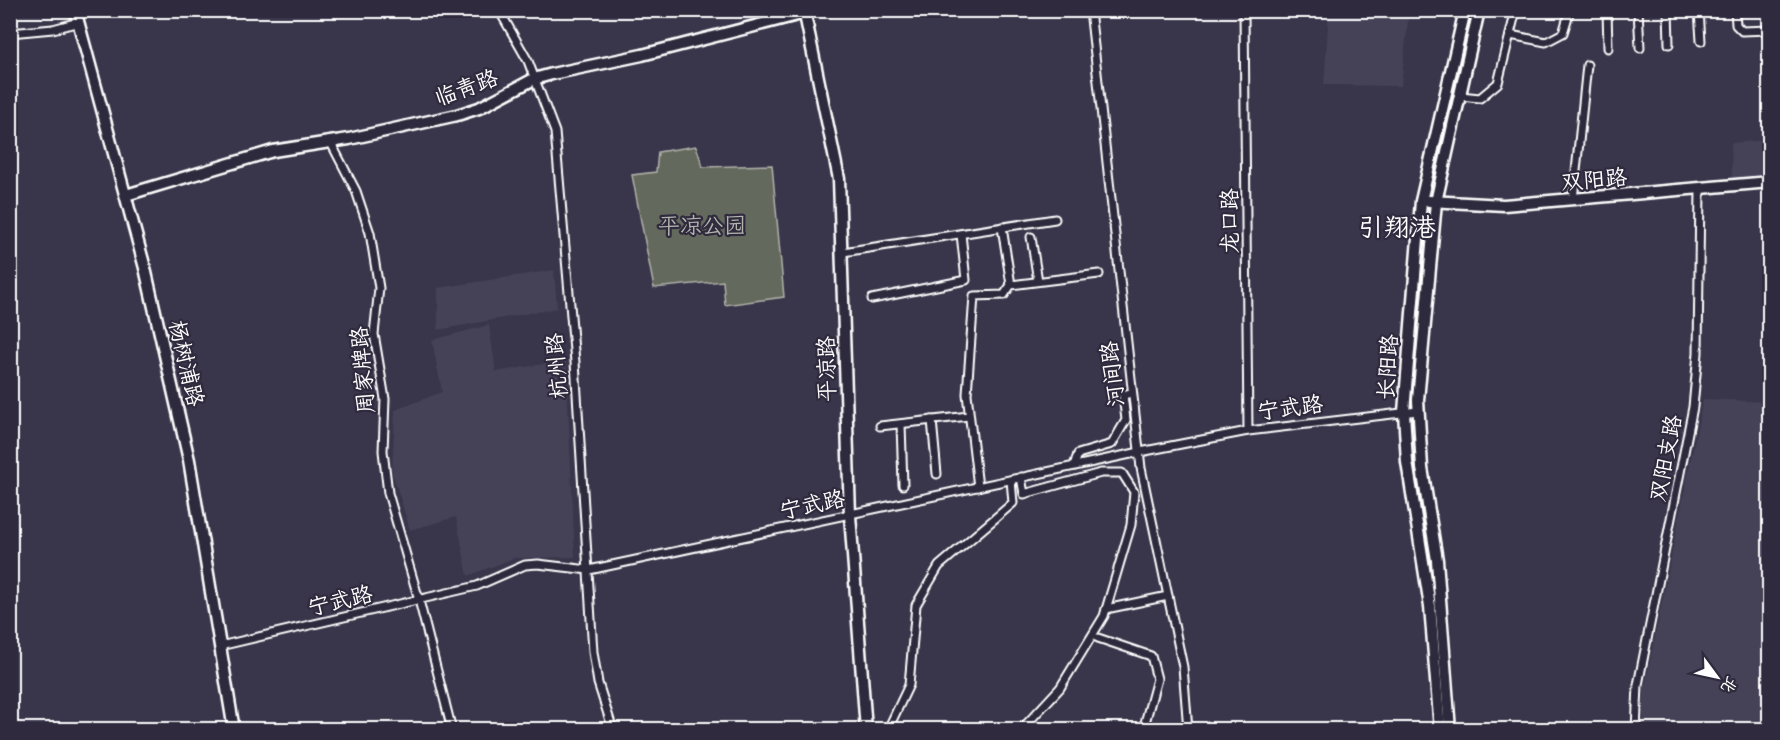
<svg xmlns="http://www.w3.org/2000/svg" width="1780" height="740" font-family="'Comic Neue','LXGW WenKai TC',sans-serif">
<style>
.built{fill:#454259}
.green{fill:#64695b;stroke:#b2b4ad;stroke-width:1.5}
.lines{fill:none;stroke-linecap:round;stroke-linejoin:round}
.street-casing{stroke:#fff;stroke-width:11}
.secondary-casing{stroke:#fff;stroke-width:15}
.street{stroke:#2f2a3d;stroke-width:7}
.secondary{stroke:#2f2a3d;stroke-width:10}
.labels{text-anchor:middle;stroke-width:4.5;stroke-linejoin:round;paint-order:stroke}
.street-label{font-size:22px;fill:#fff;stroke:#2f2a3d}
.park-label{font-size:22px;fill:#b2b4ad;stroke:#2f2a3d}
.quarter-label{font-size:26px;fill:#fff;stroke:#2f2a3d}
</style>
<rect width="100%" height="100%" fill="#39354a"/>
<filter id="ink" filterUnits="userSpaceOnUse"><feTurbulence type="fractalNoise" baseFrequency=".0167" numOctaves="2"/><feDisplacementMap in="SourceGraphic" scale="12" xChannelSelector="R" yChannelSelector="G"/><feConvolveMatrix kernelMatrix="1 2 1 2 8 2 1 2 1" color-interpolation-filters="sRGB"/></filter>
<g filter="url(#ink)">
<g class="built">
<polygon points="1329,11 1409,11 1401,86 1324,85"/>
<polygon points="1767,94 1769,94 1769,176 1732,180 1731,143 1769,140"/>
<polygon points="554,270 557,308 438,330 438,288"/>
<polygon points="489,325 496,372 566,360 575,557 514,558 468,576 456,517 410,530 392,472 395,410 442,392 432,340"/>
<polygon points="1703,399 1769,402 1769,729 1643,729 1644,691"/>
</g>
<polygon class="green" points="696,146 703,167 772,165 784,297 725,305 723,281 654,288 632,175 656,172 658,152"/>
<g class="lines">
<defs>
<g id="street">
<polyline points="499,10 528,61 555,132 575,362 593,652 598,683 613,730"/>
<polyline points="1090,10 1141,468 1183,667 1188,730"/>
<polyline points="1244,10 1248,431"/>
<polyline points="1607,10 1608,48"/>
<polyline points="1638,10 1640,48"/>
<polyline points="1668,10 1669,44"/>
<polyline points="1699,10 1701,41"/>
<polyline points="1735,10 1736,25 1742,31 1770,30"/>
<polyline points="10,33 53,29 79,22"/>
<polyline points="1510,35 1546,42 1563,33 1570,10"/>
<polyline points="1460,96 1480,98 1498,83 1516,10"/>
<polyline points="330,141 356,191 370,233 379,288 374,334 385,399 383,451 388,493 419,600 452,730"/>
<polyline points="1573,200 1587,65"/>
<polyline points="1002,227 1011,285"/>
<polyline points="1031,237 1038,281"/>
<polyline points="843,252 1055,219"/>
<polyline points="872,299 966,280 961,234"/>
<polyline points="932,420 937,474"/>
<polyline points="901,424 903,485"/>
<polyline points="880,426 969,416"/>
<polyline points="1074,466 1078,454 1112,444 1126,420 1123,395 1131,393"/>
<polyline points="978,487 967,394 974,296 1004,295 1011,285 1099,274"/>
<polyline points="1106,609 1168,596"/>
<polyline points="1098,638 1151,656 1157,679 1143,730"/>
<polyline points="220,646 477,586 525,565 538,564 589,570 1140,452 1248,431 1418,411"/>
<polyline points="874,730 889,727 909,685 916,605 939,566 1013,503 1011,480"/>
<polyline points="1021,730 1060,688 1104,616 1131,525 1134,492 1122,473 1101,473 1024,494 1021,477"/>
<polyline points="1636,730 1638,685 1693,407 1698,353 1700,189"/>
</g>
<g id="secondary">
<polyline points="75,10 145,268 189,460 234,730"/>
<polyline points="804,10 839,179 850,515 866,730"/>
<polyline points="126,195 273,151 349,139 457,115 479,108 534,79 552,74 642,55 817,10"/>
<polyline points="1429,201 1504,205 1770,182"/>
<polyline points="1440,730 1430,606 1407,462 1404,412 1421,201 1465,10"/>
<polyline points="1450,730 1437,560 1422,468 1418,400 1436,202 1479,10"/>
</g>
</defs>
<use href="#street" class="street-casing"/>
<use href="#secondary" class="secondary-casing"/>
<use href="#street" class="street"/>
<use href="#secondary" class="secondary"/>
</g>
</g>
<g class="labels">
<g class="street-label">
<text transform="translate(466 87) rotate(-20)" y="8">临青路</text>
<text transform="translate(1594 179) rotate(-5)" y="8">双阳路</text>
<text transform="translate(1229 221) rotate(-90)" y="8">龙口路</text>
<text transform="translate(187 363) rotate(77)" y="8">杨树浦路</text>
<text transform="translate(556 366) rotate(-95)" y="8">杭州路</text>
<text transform="translate(1387 367) rotate(-86)" y="8">长阳路</text>
<text transform="translate(826 369) rotate(-91)" y="8">平凉路</text>
<text transform="translate(362 370) rotate(-95)" y="8">周家牌路</text>
<text transform="translate(1112 374) rotate(-97)" y="8">河间路</text>
<text transform="translate(1290 407) rotate(-7)" y="8">宁武路</text>
<text transform="translate(1665 458) rotate(-79)" y="8">双阳支路</text>
<text transform="translate(812 504) rotate(-12)" y="8">宁武路</text>
<text transform="translate(340 600) rotate(-13)" y="8">宁武路</text>
</g>
<g class="park-label">
<text x="702" y="233">平凉公园</text>
</g>
<g class="quarter-label">
<text x="1397" y="236">引翔港</text>
</g>
</g>
<rect width="1780" height="740" fill="none" stroke="#2f2a3d" stroke-width="36"/>
<rect x="18" y="18" width="1744" height="704" fill="none" stroke="#fff" stroke-width="2" filter="url(#ink)"/>
<g transform="translate(1717 677) rotate(123)" stroke="#2f2a3d" stroke-width="4.5" paint-order="stroke">
<path d="M0-4.5L10 22L0 15L-10 22Z" fill="#ffffff"/>
<text y="-9" font-size="16" font-weight="bold" text-anchor="middle" fill="#ffffff">北</text>
</g>
</svg>
